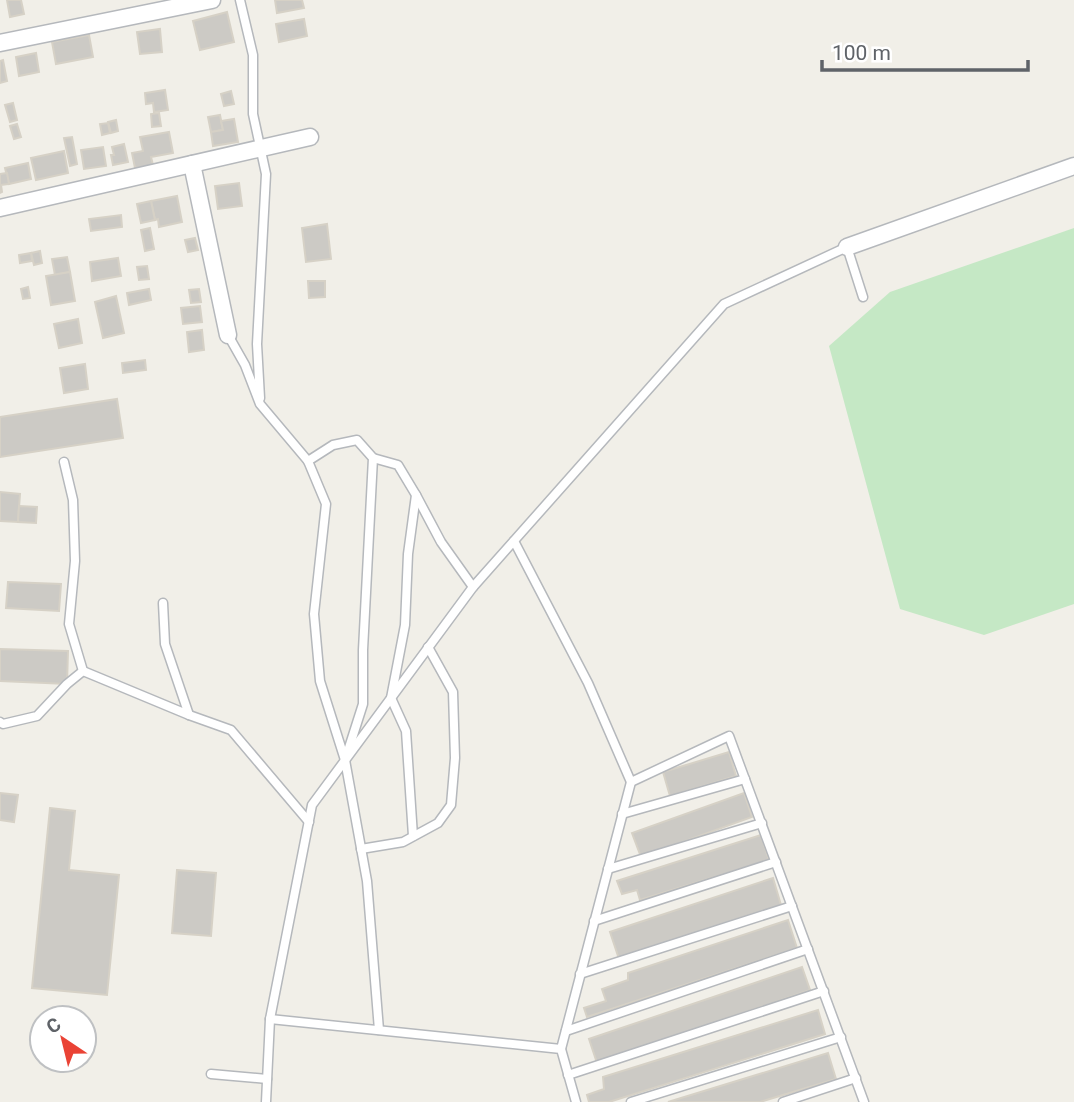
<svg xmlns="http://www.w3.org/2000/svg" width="1074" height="1102" font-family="Roboto,sans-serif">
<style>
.green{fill:#c5e8c5}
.building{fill:#cccac5;stroke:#d6d1c6;stroke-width:2}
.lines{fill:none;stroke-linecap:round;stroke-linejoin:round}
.service-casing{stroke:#b5b8bc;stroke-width:11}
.minor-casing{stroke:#b5b8bc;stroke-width:19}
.service{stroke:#fff;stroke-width:8}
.minor{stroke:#fff;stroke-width:16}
</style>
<rect width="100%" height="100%" fill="#f1efe8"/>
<polygon class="green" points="1074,228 1074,604 984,635 900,609 829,346 890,292"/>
<g class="building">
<polygon points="7,0 21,0 24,14 10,17"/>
<polygon points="275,0 302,0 304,8 277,13"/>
<polygon points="227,12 234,42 200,50 193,21"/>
<polygon points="304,19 307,36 279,42 276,24"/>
<polygon points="160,29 162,52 140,54 137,32"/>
<polygon points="89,35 93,57 56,64 52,42"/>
<polygon points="36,53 39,72 19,76 16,57"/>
<polygon points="3,60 7,81 0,83 0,61"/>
<polygon points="165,90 168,110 154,112 153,103 146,104 145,93"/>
<polygon points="231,91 234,104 224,106 221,94"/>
<polygon points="13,103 17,120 10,122 5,105"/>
<polygon points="159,113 161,126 152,127 151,114"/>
<polygon points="220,115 223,130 211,132 208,117"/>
<polygon points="234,119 238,142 213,146 211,132 223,130 221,121"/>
<polygon points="116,120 118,131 111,133 108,122"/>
<polygon points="108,123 110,133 102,135 100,124"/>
<polygon points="17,124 21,137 14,139 10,126"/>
<polygon points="169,132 173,153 151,157 153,165 135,168 132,153 143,151 140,137"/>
<polygon points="72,137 77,164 70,166 64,138"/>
<polygon points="124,144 128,162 113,165 111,155 114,155 112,147"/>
<polygon points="103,147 106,166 84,169 81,150"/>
<polygon points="64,151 68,173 36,180 31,158"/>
<polygon points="28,163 31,179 9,184 5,168"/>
<polygon points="7,173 9,184 1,185 2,192 0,193 0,174"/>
<polygon points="239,183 242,206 218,209 215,186"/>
<polygon points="177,196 182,222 159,227 158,219 155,220 151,201"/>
<polygon points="151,201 155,220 141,223 137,204"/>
<polygon points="121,215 122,227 91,231 89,219"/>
<polygon points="327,224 331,259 306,262 302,228"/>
<polygon points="150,228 154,249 145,251 141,230"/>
<polygon points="195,238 198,250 188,252 185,240"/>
<polygon points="40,251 42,263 34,265 31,253"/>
<polygon points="31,253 32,261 20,263 19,255"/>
<polygon points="67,257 70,272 55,275 52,259"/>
<polygon points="118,258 121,276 92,281 90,262"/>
<polygon points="147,266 149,279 139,280 137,267"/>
<polygon points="70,272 75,301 51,305 46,276"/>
<polygon points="308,281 325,281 325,297 309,298"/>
<polygon points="28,287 30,298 23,299 21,289"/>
<polygon points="149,289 151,300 129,305 127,293"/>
<polygon points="199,289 201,302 191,303 189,290"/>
<polygon points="116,296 124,333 103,338 95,302"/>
<polygon points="200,306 202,322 183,324 181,308"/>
<polygon points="78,319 82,343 59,348 54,324"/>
<polygon points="202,330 204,350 189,352 187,332"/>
<polygon points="145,360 146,370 123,373 122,363"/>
<polygon points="85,364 88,389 64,393 60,368"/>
<polygon points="117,399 123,438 0,457 0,417"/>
<polygon points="0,492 20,494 18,522 0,521"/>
<polygon points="19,506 37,507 36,523 18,522"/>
<polygon points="8,582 61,584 59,611 6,608"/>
<polygon points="0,649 68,651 67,684 0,681"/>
<polygon points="729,752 736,776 670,796 663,772"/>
<polygon points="0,793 18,795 14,822 0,820"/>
<polygon points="744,793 752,817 641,857 632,833"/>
<polygon points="50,808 75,811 69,870 119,875 107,995 32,988"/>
<polygon points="761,835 769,860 640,900 637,890 622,894 617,881"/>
<polygon points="177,870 216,873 211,936 172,933"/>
<polygon points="773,878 781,905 619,959 610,932"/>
<polygon points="788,920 797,948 587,1017 584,1008 606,1001 602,989 628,980 628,973"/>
<polygon points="802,967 810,990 597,1063 589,1039"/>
<polygon points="818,1010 825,1034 609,1102 589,1102 587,1095 604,1089 603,1077"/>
<polygon points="828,1053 836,1079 760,1102 668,1102"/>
</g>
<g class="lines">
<defs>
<g id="service">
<polyline points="240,0 253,55 253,114 266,174 257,344 260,398"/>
<polyline points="228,335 245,365 260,404 308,461 326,504 314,614 320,681 345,760 367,881 379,1030"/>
<polyline points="373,458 398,465 416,495 408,554 405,625 391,698 406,731 413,836"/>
<polyline points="308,461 333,445 357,440 373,458 363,650 363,704 347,754"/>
<polyline points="64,462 73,500 75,561 69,624 83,671"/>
<polyline points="416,495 441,542 473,587"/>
<polyline points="514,541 588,683 631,782"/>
<polyline points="163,603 165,644 189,715"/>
<polyline points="0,722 3,724 37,716 67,684 83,671 189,715 231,730 309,822"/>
<polyline points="622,814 745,779"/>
<polyline points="361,849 403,842 438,823 451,805 455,758 453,692 428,647"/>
<polyline points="608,869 762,823"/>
<polyline points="594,921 776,862"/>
<polyline points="580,974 792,906"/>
<polyline points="270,1019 561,1049 576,1102"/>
<polyline points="566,1031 808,949"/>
<polyline points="561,1049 631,782 729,736 864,1102"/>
<polyline points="211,1074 267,1079"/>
<polyline points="568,1075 824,991"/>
<polyline points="266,1102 270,1019 312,805 473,587 724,304 847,247 863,297"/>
<polyline points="631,1102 841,1037"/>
<polyline points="783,1102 856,1078"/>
</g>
<g id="minor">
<polyline points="0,43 212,0"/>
<polyline points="192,164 228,335"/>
<polyline points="0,208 310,137"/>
<polyline points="847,247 1074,166"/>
</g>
</defs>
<use href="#service" class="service-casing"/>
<use href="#minor" class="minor-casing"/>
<use href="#service" class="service"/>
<use href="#minor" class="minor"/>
</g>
<g transform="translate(63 1039) rotate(325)"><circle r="33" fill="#ffffff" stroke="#bfc1c3" stroke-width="2"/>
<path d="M0-5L12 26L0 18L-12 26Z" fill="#ea4335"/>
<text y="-10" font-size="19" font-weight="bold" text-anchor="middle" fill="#5f6368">С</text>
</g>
<path d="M822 60v10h206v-10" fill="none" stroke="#5f6368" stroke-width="3.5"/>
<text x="832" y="60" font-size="21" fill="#5f6368" stroke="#ffffff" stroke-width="5" paint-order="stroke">100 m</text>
</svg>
